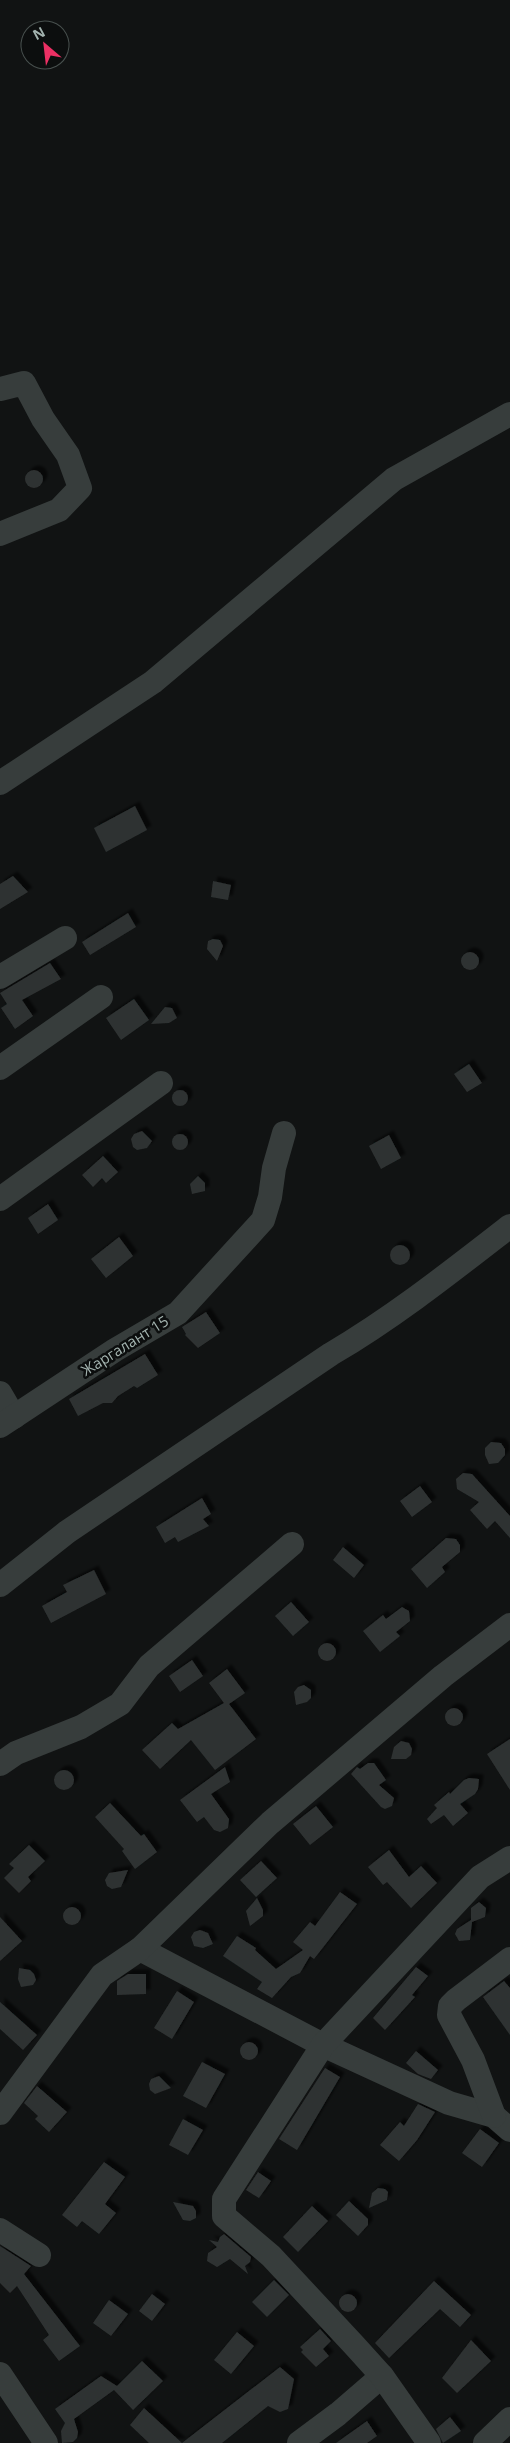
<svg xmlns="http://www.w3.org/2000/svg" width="510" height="2443" font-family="'Open Sans',sans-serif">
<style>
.building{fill:#2e3232;filter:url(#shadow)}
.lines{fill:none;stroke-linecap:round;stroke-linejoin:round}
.minor{stroke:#373d3c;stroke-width:24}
.labels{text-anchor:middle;stroke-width:5;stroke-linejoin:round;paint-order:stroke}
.street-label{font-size:15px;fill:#a3b3af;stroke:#0c0e0e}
</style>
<defs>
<filter id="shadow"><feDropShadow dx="4.5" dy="-4.5" stdDeviation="1" flood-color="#0009"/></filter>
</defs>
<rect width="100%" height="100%" fill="#111313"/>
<g class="building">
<circle cx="34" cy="479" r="9"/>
<polygon points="135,806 147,830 106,852 94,828"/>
<polygon points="13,876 28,892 0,909 0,884"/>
<polygon points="213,881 231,885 228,900 211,897"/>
<polygon points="128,913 136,927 90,955 82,942"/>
<polygon points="213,939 220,940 223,946 217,961 207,949 208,941"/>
<circle cx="470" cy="961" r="9"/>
<polygon points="50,963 61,979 22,1000 33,1016 15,1029 1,1008 7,1004 0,993"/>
<polygon points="134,999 149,1020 121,1040 106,1018"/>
<polygon points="165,1007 172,1008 177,1018 169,1023 151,1024"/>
<polygon points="469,1064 482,1083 467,1092 454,1074"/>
<circle cx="180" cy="1098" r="8"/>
<polygon points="142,1131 152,1141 147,1148 137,1150 133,1147 131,1139 134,1134"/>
<circle cx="180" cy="1142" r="8"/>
<polygon points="389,1135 401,1158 381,1169 369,1146"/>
<polygon points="103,1156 118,1172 106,1183 102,1178 93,1187 82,1175"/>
<polygon points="198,1176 205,1183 205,1191 192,1194 190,1184"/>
<polygon points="48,1204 58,1220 38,1234 28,1218"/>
<polygon points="119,1237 133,1256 106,1278 91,1259"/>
<circle cx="400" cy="1255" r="10"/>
<polygon points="206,1312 220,1333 198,1348 185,1335 186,1334 182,1327"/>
<polygon points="145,1354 158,1375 137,1388 134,1386 118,1396 112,1403 103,1403 78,1416 69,1399"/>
<polygon points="491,1442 501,1443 505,1449 505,1455 498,1463 489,1464 485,1455 485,1448"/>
<polygon points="463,1473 472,1474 510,1516 510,1538 495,1521 487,1529 470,1510 479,1502 457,1489 456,1479"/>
<polygon points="420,1486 432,1502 412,1517 400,1501"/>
<polygon points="202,1498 211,1514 203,1519 209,1526 178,1542 175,1537 165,1543 156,1527"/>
<polygon points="446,1538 456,1539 460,1545 460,1552 442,1567 445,1572 427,1588 411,1569"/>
<polygon points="343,1547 364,1565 354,1578 333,1560"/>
<polygon points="94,1570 106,1594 51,1623 42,1606 67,1592 63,1585"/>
<polygon points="291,1602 309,1622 293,1636 275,1616"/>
<polygon points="402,1607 409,1611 410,1621 396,1632 400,1636 380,1652 363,1631 383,1615 386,1619"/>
<circle cx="327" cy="1652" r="9"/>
<polygon points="192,1660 203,1676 180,1692 169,1676"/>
<polygon points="227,1669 245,1693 229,1704 256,1739 215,1770 191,1740 160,1769 142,1750 172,1723 178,1729 224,1703 209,1683"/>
<polygon points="304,1685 311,1690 311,1698 307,1702 296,1705 294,1692 298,1687"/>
<circle cx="454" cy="1717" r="9"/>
<polygon points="510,1739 510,1790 487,1754"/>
<polygon points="401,1741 409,1743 412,1749 411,1755 406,1759 391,1759 394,1747"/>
<polygon points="368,1763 374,1763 386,1780 379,1785 394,1798 392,1806 385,1809 381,1807 351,1774 357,1767 360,1769"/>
<polygon points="225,1767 230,1782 211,1794 229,1819 228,1828 220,1832 214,1830 204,1817 197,1822 180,1800"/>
<circle cx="64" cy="1780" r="10"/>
<polygon points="469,1778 479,1779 478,1789 475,1794 460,1804 468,1813 453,1826 444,1815 431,1824 427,1819 437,1808 434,1805 449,1792 450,1794 464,1780"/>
<polygon points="110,1803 141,1836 144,1834 157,1852 135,1869 122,1851 124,1849 95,1817"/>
<polygon points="316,1806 333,1827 310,1845 293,1824"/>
<polygon points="29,1845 45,1861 28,1877 31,1881 19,1893 4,1878 14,1868 9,1864"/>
<polygon points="389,1850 409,1877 421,1866 437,1883 411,1908 387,1882 383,1885 368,1867"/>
<polygon points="261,1861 277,1878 256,1897 240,1880"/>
<polygon points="128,1870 121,1887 112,1889 107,1886 105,1880 109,1873"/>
<polygon points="340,1892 357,1904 314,1959 310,1956 300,1973 291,1977 272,1998 257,1989 262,1982 223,1956 237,1936 256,1948 255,1950 276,1969 303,1950 293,1942 310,1922 315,1926"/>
<polygon points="257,1898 263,1910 263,1916 250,1926 246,1911"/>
<polygon points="479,1902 486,1908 485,1917 472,1922 470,1940 459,1941 455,1934 457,1929 471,1920 471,1908"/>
<circle cx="72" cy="1916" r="9"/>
<polygon points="0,1917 22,1941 0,1961"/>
<polygon points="200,1930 208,1933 213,1944 203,1948 194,1946 191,1937 194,1932"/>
<polygon points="416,1967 428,1976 412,1995 415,1997 385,2030 373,2018"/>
<polygon points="19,1968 30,1970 34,1974 36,1980 33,1985 21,1987 18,1979"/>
<polygon points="128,1974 146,1974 146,1994 117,1995 117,1981"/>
<polygon points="504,1981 510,1988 510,2035 483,1997"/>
<polygon points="177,1991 194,2002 172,2039 154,2028"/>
<polygon points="0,2002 37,2035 23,2050 0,2029"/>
<circle cx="249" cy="2051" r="9"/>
<polygon points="416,2051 438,2070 431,2079 418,2074 406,2063"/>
<polygon points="202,2062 225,2074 206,2108 183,2096"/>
<polygon points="325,2068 340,2077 297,2150 279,2139"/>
<polygon points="159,2076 171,2088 155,2094 150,2090 149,2084 151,2079"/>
<polygon points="37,2086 67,2112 49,2132 35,2119 38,2116 24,2103"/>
<polygon points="418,2104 435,2112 417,2140 399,2161 380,2145 400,2122 404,2126"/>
<polygon points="183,2119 203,2130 188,2155 169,2145"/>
<polygon points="480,2129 499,2143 482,2167 462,2153"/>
<polygon points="104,2162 125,2177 105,2204 116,2213 99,2234 82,2221 77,2227 62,2215"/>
<polygon points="258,2172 271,2181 259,2198 246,2190"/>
<polygon points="378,2188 385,2189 388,2192 387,2200 369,2208 372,2193"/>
<polygon points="349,2201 368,2219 368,2225 358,2236 336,2215"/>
<polygon points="173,2202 193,2206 196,2211 196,2218 190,2221 183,2220"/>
<polygon points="312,2206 328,2221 298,2252 283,2237"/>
<polygon points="224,2234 251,2257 250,2262 245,2266 248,2274 230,2259 217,2267 207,2261 208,2253 217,2247 209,2240 218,2242 220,2237"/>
<polygon points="0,2246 31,2266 24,2274 80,2346 59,2361 43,2340 49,2335 17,2286 10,2293 0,2283"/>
<polygon points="274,2280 289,2295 267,2317 252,2302"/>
<polygon points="434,2281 471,2315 460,2327 440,2309 389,2358 375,2343"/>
<polygon points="152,2294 165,2304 152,2321 139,2311"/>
<circle cx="348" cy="2303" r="9"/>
<polygon points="109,2300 128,2314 111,2336 93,2323"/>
<polygon points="320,2329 331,2341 323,2349 329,2356 316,2367 301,2352 303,2350 300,2347"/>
<polygon points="237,2332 254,2346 231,2374 214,2360"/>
<polygon points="471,2340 491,2361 457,2393 442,2378"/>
<polygon points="142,2361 163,2381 133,2410 114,2390 74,2419 78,2432 77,2438 73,2442 62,2443 61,2431 65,2423 55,2409 101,2376 117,2386"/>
<polygon points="280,2367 294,2379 288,2409 280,2412 268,2406 222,2443 149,2443 130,2425 144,2408 182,2443"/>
<polygon points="450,2417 461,2431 443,2443 436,2429"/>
<polygon points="367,2421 377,2436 367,2443 336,2443"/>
</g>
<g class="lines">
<g class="minor">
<polyline points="0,389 24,383 43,419 68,455 80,488 59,510 0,534"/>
<polyline points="0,783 153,682 394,479 510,414"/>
<polyline points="0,977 65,938"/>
<polyline points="0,1068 101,997"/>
<polyline points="0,1199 161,1083"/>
<polyline points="0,1393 14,1417"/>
<polyline points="0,1426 115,1350 178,1313 263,1220 270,1197 274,1168 284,1133"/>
<path d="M0,1585L67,1532L331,1354C394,1317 452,1271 510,1226"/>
<polyline points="0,1764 16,1753 81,1727 120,1704 149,1666 292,1544"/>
<polyline points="140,1949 323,2045 449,2103 494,2116 510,2130"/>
<polyline points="0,2113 102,1975 140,1949 270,1823 443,1676 510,1625"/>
<polyline points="494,2116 473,2060 449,2015 450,2006 456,2000 510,1959"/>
<polyline points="0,2230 39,2255"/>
<polyline points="0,2374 46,2443"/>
<polyline points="299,2443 338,2414 382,2376"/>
<polyline points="429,2443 382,2376 354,2345 271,2256 224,2216 224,2199 323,2045 480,1877 510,1858"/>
<polyline points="485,2443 510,2419"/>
</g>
</g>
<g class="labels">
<g class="street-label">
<text transform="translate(125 1346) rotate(-32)" y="5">Жаргалант 15</text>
</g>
</g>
<g transform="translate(45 45) rotate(332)"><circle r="24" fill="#0c0e0e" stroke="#48504e"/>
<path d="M0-4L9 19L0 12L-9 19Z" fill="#ec3064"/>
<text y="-8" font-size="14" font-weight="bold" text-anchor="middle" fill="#a3b3af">N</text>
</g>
</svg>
